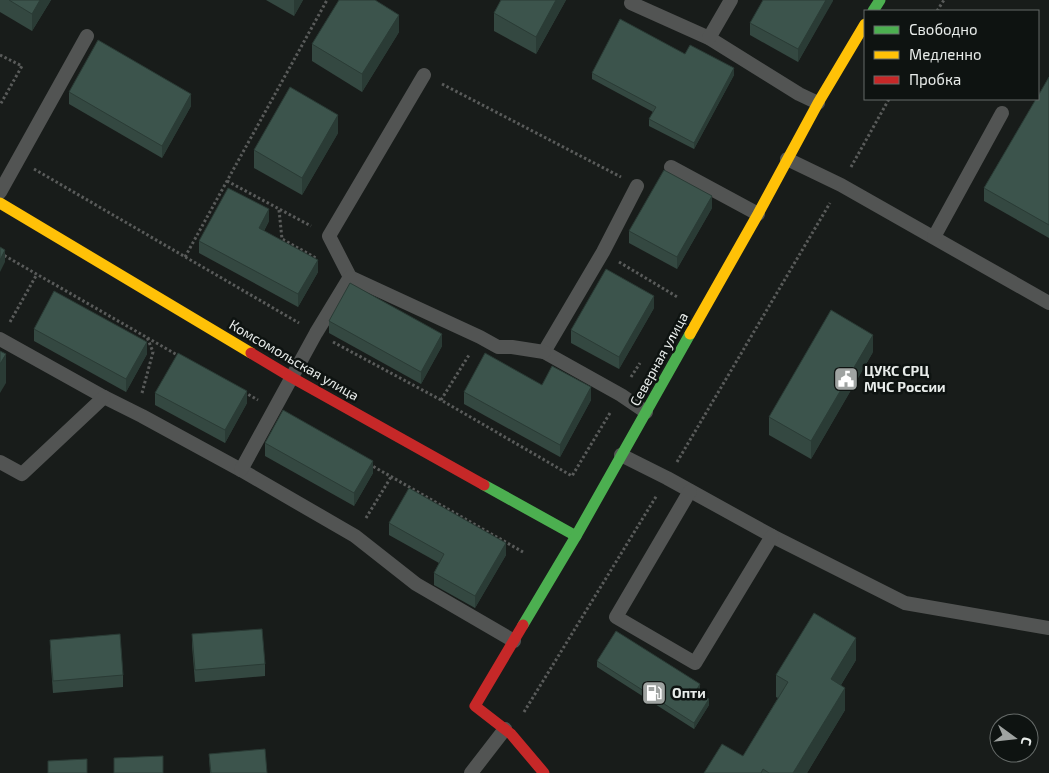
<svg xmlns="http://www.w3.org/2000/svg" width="1049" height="773" font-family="'Exo 2',sans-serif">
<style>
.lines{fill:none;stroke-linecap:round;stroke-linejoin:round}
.path{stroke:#595b5a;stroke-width:3;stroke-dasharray:2.5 2.5;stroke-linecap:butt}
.lane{stroke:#525453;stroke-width:14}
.fast{stroke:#4caf50;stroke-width:11}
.slow{stroke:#ffc107;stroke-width:11}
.jam{stroke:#c62828;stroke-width:11}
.wall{fill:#344841}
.shaded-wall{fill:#2a3b35}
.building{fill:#3c544c;stroke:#2a3b35}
.labels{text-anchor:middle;stroke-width:5;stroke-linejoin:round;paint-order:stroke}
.street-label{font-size:14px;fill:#e8ecea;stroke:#0e1311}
.poi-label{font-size:14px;font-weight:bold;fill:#e8ecea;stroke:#0e1311;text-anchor:start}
</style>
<rect width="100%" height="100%" fill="#181c1a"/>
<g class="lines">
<g class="path">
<polyline points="937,11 944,0"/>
<polyline points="0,55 22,66 0,105"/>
<polyline points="442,84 621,177"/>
<polyline points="851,167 889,99"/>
<polyline points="34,169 299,323"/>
<polyline points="227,181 311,226"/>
<polyline points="279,210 282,239 316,258"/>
<polyline points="0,253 179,356"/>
<polyline points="185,257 327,0"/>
<polyline points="619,262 679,298"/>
<polyline points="10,322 37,274"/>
<polyline points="333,342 441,400 572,476 610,413"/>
<polyline points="631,377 640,363"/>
<polyline points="244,392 258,400"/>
<polyline points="142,393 153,352 147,337"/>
<polyline points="441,400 469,355"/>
<polyline points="677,462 830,203"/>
<polyline points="369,464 523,552"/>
<polyline points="366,518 391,477"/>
<polyline points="524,712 657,495"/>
</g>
<g class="lane">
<polyline points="631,3 709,38 799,94 818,103"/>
<polyline points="709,38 731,0"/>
<polyline points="787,159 841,185 1049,303"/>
<polyline points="671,167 758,214"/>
<polyline points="637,186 603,252 544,352 621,395 646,412"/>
<polyline points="0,192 87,36"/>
<polyline points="934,237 1002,113"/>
<polyline points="350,277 329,236 424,75"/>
<polyline points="0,339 104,397 142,416 241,470 355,536 416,584 514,641"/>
<polyline points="621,455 667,478 772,536 905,603 1049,628"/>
<polyline points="0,462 22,474 104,397"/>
<polyline points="241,470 316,333 350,277 480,337 498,347 512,347 544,352"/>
<polyline points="690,491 616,617 695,663 772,536"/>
<polyline points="471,773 505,729"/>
</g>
<g class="fast">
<polyline points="873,11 880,0"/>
<polyline points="484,485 576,536"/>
<polyline points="523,625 576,536 690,334"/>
</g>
<g class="slow">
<polyline points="0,203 251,353"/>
<polyline points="690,334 758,214 818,103 865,24"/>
</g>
<g class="jam">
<polyline points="251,353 291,377 484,485"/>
<polyline points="523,625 475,706 511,734 544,773"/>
</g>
</g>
<g class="wall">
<polygon points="0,0 51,0 32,31 0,12"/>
<polygon points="266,0 303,0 294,16"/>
<polygon points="501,0 566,0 536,54 494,31 494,13"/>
<polygon points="833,0 798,62 750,35 750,23"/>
<polygon points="399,32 362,92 312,61 312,44"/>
<polygon points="685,54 734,75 694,149 649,126 649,119 653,112 592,79 592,73"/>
<polygon points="1049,77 1049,238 984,201 984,188"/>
<polygon points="69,92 191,106 162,158 69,104"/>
<polygon points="338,133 302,195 254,168 254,150"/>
<polygon points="712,208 677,269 629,243 629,231"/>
<polygon points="269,221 264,231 318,272 298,307 199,253 199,241"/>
<polygon points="654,308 619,369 571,343 571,330"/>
<polygon points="329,321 442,346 421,384 329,333"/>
<polygon points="34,329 147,354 126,392 34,341"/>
<polygon points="873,352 811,459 769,435 769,417"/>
<polygon points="542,385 591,400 560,457 464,404 464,392"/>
<polygon points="155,393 247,403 225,443 155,405"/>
<polygon points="265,443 373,473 354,506 265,456"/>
<polygon points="389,523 506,555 475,608 434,585 434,573 439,563 389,535"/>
<polygon points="192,634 265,664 265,676 195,682 192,646"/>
<polygon points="50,640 123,675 123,687 53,693 50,652"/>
<polygon points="856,660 841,685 845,710 807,773 704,773 743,756 778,698 776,697 776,675"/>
<polygon points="597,661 700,691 699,692 709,705 694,729 597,667"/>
<polygon points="209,754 267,773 210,773"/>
</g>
<g class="shaded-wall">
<polygon points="40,0 51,0 32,31 32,14"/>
<polygon points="294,0 303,0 294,16"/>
<polygon points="556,0 566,0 536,54 536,37"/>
<polygon points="826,0 833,0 833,1 798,62 798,49"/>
<polygon points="399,15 399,32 362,92 362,74"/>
<polygon points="734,68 734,75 694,149 694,143"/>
<polygon points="191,94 191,106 162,158 162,146"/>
<polygon points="338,115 338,133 302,195 302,178"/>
<polygon points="712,196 712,208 677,269 677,257"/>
<polygon points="269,209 269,221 259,240 259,228"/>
<polygon points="5,250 5,262 0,272 0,260"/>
<polygon points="318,260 318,272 298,307 298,294"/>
<polygon points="654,296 654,308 619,369 619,357"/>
<polygon points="442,334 442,346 421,384 421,372"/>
<polygon points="873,335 873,352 811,459 811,441"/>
<polygon points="147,342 147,354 126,392 126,379"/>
<polygon points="6,354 6,383 0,393 0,364"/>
<polygon points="591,387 591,400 560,457 560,445"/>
<polygon points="247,391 247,403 225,443 225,430"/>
<polygon points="373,461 373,473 354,506 354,493"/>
<polygon points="506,543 506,555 475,608 475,596"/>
<polygon points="856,638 856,660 831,701 831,679"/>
<polygon points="700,684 700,691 696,697 696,691"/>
<polygon points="845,688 845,710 807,773 793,773"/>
<polygon points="709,699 709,705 694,729 694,723"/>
</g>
<g class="building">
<polygon points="9,0 40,0 32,14"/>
<polygon points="339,0 375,0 399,15 362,74 312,44"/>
<polygon points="501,0 556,0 536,37 494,13"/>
<polygon points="763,0 826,0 798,49 750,23"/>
<polygon points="620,19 685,54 690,45 734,68 694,143 649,119 656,107 592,73"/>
<polygon points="98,40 191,94 162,146 69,92"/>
<polygon points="1049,77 1049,225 984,188 1036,99 1038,99 1038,96"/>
<polygon points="290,87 338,115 302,178 254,150"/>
<polygon points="664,170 712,196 677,257 629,231"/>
<polygon points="228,188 269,209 259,228 318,260 298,294 199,241"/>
<polygon points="0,247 5,250 0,260"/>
<polygon points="606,269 654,296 619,357 571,330"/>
<polygon points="350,283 442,334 421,372 329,321"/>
<polygon points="54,291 147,342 126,379 34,329"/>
<polygon points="831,310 873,335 811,441 769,417"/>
<polygon points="0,351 6,354 0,364"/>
<polygon points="178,353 247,391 225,430 155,393"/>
<polygon points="485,353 542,385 552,366 591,387 560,445 464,392"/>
<polygon points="283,410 373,461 354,493 265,443"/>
<polygon points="409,488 506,543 475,596 434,573 444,554 389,523"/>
<polygon points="814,613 856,638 831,679 845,688 793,773 769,773 763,769 761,773 704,773 722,744 743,756 788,682 776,675"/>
<polygon points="262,629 265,664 195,670 192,634"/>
<polygon points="616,631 700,684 696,691 709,699 694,723 597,661"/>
<polygon points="120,634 123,675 53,681 50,640"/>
<polygon points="265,749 267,773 211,773 209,754"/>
<polygon points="163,756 163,773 114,773 114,758"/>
<polygon points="87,759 87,773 48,773 48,761"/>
</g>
<defs>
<symbol id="civic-square" viewBox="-11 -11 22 22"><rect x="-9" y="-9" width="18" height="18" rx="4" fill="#9fa3a1" stroke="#0e1311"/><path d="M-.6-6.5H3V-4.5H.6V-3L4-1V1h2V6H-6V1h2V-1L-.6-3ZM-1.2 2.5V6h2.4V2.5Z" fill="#fff"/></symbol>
<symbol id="fuel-square" viewBox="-11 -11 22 22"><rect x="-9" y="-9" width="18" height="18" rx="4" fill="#9fa3a1" stroke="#0e1311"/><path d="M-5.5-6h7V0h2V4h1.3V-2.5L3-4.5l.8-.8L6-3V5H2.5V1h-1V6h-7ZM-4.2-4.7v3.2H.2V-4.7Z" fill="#fff"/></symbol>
</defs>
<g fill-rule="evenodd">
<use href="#civic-square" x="832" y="365" width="28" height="28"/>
<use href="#fuel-square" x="640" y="679" width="28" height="28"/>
</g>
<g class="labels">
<g class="street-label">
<text transform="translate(659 359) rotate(-61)" y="5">Северная улица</text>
<text transform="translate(294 360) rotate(30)" y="5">Комсомольская улица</text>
</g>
<g class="poi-label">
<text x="864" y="376">ЦУКС СРЦ<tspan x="864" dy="16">МЧС России</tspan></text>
<text x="672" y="698">Опти</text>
</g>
</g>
<rect x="864" y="10" width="175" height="90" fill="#0e1311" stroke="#656a68"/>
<rect x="874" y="26" width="25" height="8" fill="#4caf50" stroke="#656a68"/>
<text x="909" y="35" font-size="15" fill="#e8ecea">Свободно</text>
<rect x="874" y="51" width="25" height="8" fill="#ffc107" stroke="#656a68"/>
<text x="909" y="60" font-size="15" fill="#e8ecea">Медленно</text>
<rect x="874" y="76" width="25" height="8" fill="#c62828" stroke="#656a68"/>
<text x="909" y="85" font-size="15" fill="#e8ecea">Пробка</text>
<g transform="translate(1014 738) rotate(105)"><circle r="24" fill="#0e1311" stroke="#656a68"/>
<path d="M0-4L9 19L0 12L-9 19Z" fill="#9fa3a1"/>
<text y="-8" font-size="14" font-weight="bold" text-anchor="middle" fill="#e8ecea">С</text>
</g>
</svg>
